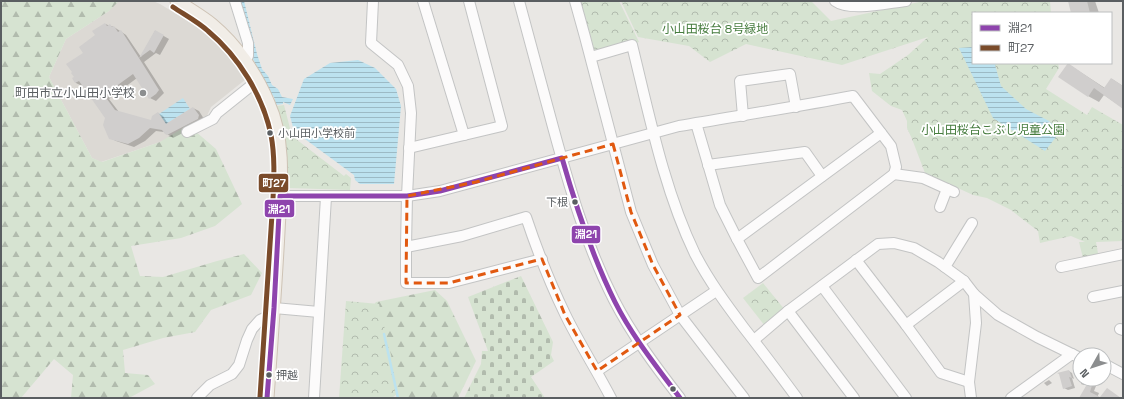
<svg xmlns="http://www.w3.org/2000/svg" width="1124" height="399" font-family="'Space Grotesk','Noto Sans JP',sans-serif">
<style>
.education{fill:#dcd9d4}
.forest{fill:url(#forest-firs)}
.cemetery{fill:url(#cemetery-stones)}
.park{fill:url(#park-crowns)}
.water{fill:url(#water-rules)}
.shadow{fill:#0003}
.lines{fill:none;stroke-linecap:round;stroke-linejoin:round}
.stream{stroke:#bce2ef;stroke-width:2.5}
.building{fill:#d0cecd}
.minor-casing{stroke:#c3c4c4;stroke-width:12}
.major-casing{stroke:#cec3b5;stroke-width:15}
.minor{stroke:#fcfbfb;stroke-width:10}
.major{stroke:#f1ede7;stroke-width:13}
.bus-1-casing{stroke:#fff;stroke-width:8}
.bus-2-casing{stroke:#fff;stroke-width:8}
.bus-1{stroke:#8e44ad;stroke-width:5}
.bus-2{stroke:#7a4b2a;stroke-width:5}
.marked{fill:none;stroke:#e15910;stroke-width:3;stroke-dasharray:8 5;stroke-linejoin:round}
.poi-dot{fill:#8c8e8f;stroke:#fff;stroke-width:1.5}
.bus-dot{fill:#5a5e61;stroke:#fff;stroke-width:1.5}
.labels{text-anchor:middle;stroke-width:3.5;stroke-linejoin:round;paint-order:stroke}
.bus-label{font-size:11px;fill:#5a5e61;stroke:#fff;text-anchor:start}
.park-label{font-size:12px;fill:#467c3e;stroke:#fff}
.poi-label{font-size:12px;fill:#5a5e61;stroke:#fff;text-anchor:end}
.line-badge{stroke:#fff;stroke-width:1.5}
.badge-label{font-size:11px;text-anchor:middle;font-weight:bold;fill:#fff}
</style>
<defs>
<pattern id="forest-firs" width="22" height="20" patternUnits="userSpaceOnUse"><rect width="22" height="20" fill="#d6e3d1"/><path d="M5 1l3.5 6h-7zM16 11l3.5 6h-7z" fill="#b1bbad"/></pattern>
<pattern id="cemetery-stones" width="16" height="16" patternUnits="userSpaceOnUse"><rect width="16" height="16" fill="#d6e3d1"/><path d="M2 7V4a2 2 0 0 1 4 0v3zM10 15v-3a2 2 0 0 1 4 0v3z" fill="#b1bbad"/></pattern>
<pattern id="park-crowns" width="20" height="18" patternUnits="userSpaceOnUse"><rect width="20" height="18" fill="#d6e3d1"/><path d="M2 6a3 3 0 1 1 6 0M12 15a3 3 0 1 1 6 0" fill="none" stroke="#b1bbad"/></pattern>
<pattern id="water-rules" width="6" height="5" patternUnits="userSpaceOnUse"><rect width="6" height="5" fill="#bce2ef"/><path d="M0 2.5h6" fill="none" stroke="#9cbac5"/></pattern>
</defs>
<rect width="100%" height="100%" fill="#e9e7e4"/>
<polygon class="education" points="113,1 153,1 160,4 206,32 231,56 246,79 211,107 205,120 163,141 101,162 92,158 49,77 66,39 109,11"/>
<g class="forest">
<polygon points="1,1 119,1 109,11 66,39 49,77 92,158 102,162 160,142 188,125 216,149 242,204 215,226 181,238 131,246 140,276 163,277 217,261 244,254 262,273 251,295 211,310 195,332 163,338 123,350 125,373 148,375 155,384 129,398 71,398 73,375 54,359 21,398 1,398"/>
<polygon points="435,290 447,301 476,361 458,398 397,398 365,316 376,302"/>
</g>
<polygon class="cemetery" points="521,276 553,342 551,355 554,361 531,377 545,398 464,398 481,364 482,351 488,351 468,297"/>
<g class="park">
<polygon points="576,1 619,1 639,42 592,55"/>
<polygon points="621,1 811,1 831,21 924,1 1050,1 1051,13 973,13 973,63 1058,63 1059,68 1046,89 1087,115 1092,107 1123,125 1123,241 1096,242 1099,259 1084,262 1079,242 1085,242 1071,236 1040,243 1038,231 1011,210 987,198 973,195 925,173 912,139 907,128 907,121 902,110 891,106 872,91 869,73 880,74 908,55 928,37 842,65 746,44 710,62 689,46 638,37"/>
<polygon points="284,105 292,136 344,176 346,174 351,178 350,190 289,188 286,184 284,136 277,106"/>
<polygon points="763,283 785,310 765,326 743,298"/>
<polygon points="346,301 379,304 392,359 397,394 392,398 339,398"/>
</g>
<g class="water">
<polygon points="239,1 244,1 257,54 262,69 268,76 272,85 278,89 282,97 293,99 290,105 283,102 283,104 276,105 274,97 270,93 253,59 251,39"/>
<polygon points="973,47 973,63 999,63 995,65 1001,86 1026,109 1049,121 1060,132 1045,151 993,118 959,48"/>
<polygon points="358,60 375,68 396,89 401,106 394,184 360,184 355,180 354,175 294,131 290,116 304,79 330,63"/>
<polygon points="183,98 190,109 166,124 159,114"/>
</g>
<g class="shadow">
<polygon points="1069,1 1095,1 1099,13 1072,13"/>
<polygon points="105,24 114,27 126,35 141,57 155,31 169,39 160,55 156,53 144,62 164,93 156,101 150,98 137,78 109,99 119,112 151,121 158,113 163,116 168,124 193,108 199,111 204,119 204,122 173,138 164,132 156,131 145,141 134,147 116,141 110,138 106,118 83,85 82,86 76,83 73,79 75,77 85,53"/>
<polygon points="1068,64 1105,88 1112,79 1123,86 1123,108 1104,95 1099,102 1088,96"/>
<polygon points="1069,371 1072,373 1074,379 1072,378 1075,388 1068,390 1064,388"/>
<polygon points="1083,379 1095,379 1098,381 1094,391 1099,393 1097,398 1081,398 1088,384 1084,385 1081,384"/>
<polygon points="1049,380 1052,383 1047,386 1044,383"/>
</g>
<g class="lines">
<polyline class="stream" points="384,334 398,398"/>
</g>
<g class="building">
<polygon points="1068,1 1087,1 1090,13 1071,13"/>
<polygon points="105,23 107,26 110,24 112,27 114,26 118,32 121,30 139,58 155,30 164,35 154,53 150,50 139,58 159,90 156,94 149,99 133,74 104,95 115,110 151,120 152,116 158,112 166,124 193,107 199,115 198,119 167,135 165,134 162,130 150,128 139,138 128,144 109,139 103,125 105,118 79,81 75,83 72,78 74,77 71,73 72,72 66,64 83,53 79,47 95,35 92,31"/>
<polygon points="1068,63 1104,88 1111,78 1123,86 1123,109 1094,88 1088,97 1058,77"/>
<polygon points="1069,370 1072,378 1069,377 1072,386 1063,389 1059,374 1057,373"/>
<polygon points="1090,379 1094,379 1090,392 1100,397 1107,388 1121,398 1079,398"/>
</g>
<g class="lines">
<defs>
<g id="minor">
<polyline points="235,1 248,43 248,56 245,61"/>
<path d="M373,1L371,43L398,65L408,86L411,113L407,196L406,247L462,236L526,217C537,250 550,283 565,314C579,343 596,369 611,398"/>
<path d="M519,1C530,43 542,85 553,127C569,186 586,245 614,300C632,335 656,367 680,398"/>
<polyline points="575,1 585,37 631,212 653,265 680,315 744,398"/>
<path d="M835,1C850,12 887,3 906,1"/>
<path d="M591,57L632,45C649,114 664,190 695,254C709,281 726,304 744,328C762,351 780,375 797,398"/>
<polyline points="743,116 740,81 790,74 796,107"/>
<polyline points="187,132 213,119 217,113 257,81"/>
<polyline points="464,135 502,126 469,1"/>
<polyline points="409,148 464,135 423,1"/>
<polyline points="708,165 805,152 822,176"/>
<polyline points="894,174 923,178 954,192"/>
<path d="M280,196H407L440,191L679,126C737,116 795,107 853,96L891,146L896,167L894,174L758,278L737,239L720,205L696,123"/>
<polyline points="940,207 947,189"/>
<polyline points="737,239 881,133"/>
<polyline points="406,247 406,283 449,283 542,259"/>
<polyline points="856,260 906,325 941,373 969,382"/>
<polyline points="945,267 972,223"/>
<polyline points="1061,267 1123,254"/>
<polyline points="822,286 906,398"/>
<polyline points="974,294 998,315 1037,337 1080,358"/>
<polyline points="1093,297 1123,291"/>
<polyline points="274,308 319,312"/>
<polyline points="788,311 854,398"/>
<polyline points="906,325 964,281"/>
<polyline points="1120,329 1123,330"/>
<polyline points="754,340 788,311 878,244 894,243 914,248 938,262 964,281 974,294 976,323 969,382 971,398"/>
<polyline points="1104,364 1123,374"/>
<polyline points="597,371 716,291"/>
<polyline points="197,398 210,385 232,374 239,365 247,340 252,329 260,320 273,314"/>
<polyline points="314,398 326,197"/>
<polyline points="1011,398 1072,354"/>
</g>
<path id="major" d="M177,1C188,9 201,16 212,25C236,45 256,74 268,103C286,142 280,190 278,232C275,287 271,343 267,398"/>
</defs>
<use href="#minor" class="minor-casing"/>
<use href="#major" class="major-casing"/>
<use href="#minor" class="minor"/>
<use href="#major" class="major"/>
<defs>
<path id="bus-1" d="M267,398L274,308L280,196H407L440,191L562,158C576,207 592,256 615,302C632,336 657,367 680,398"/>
<path id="bus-2" d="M173,7C185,15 198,22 208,31C239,57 263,96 271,135C275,156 274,178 273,199L260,397"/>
</defs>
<use href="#bus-1" class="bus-1-casing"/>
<use href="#bus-2" class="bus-2-casing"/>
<use href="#bus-1" class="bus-1"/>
<use href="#bus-2" class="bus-2"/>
</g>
<path class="marked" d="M613,144L631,212L653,265L680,315L597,371L565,315L542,259L449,283H406L407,196L476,182Z"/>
<circle class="poi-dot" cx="143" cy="93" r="4"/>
<g class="bus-dot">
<circle cx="270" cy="133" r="3.5"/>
<circle cx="575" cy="202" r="3.5"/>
<circle cx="269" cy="375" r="3.5"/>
<circle cx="673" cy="389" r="3.5"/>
</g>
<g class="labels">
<g class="bus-label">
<text x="278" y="137">小山田小学校前</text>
<text x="568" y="206" text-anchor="end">下根</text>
<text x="276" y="379">押越</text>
</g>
<g class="park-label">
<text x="715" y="33">小山田桜台 8号緑地</text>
<text x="993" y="134">小山田桜台こぶし児童公園</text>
</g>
<g class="poi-label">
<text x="135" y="97">町田市立小山田小学校</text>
</g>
</g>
<g class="line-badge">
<rect x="258" y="173" width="31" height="20" rx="4" fill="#7a4b2a"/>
<rect x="264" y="199" width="31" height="19" rx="4" fill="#8e44ad"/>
<rect x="571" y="225" width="30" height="19" rx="4" fill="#8e44ad"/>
</g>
<g class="badge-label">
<text x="274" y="187">町27</text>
<text x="279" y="213">淵21</text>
<text x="586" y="238">淵21</text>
</g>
<rect width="1124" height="399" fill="none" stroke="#5a5e61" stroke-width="4"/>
<rect x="972" y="12" width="140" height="52" fill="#ffffff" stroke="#bdbfc0"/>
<rect x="980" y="25" width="20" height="6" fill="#8e44ad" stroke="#bdbfc0"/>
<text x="1008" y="32" font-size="12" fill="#5a5e61">淵21</text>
<rect x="980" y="45" width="20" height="6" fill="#7a4b2a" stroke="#bdbfc0"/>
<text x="1008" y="52" font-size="12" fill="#5a5e61">町27</text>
<g transform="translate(1092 367) rotate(231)"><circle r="19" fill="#ffffff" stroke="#bdbfc0"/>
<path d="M0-3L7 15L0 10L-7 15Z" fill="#8c8e8f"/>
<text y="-6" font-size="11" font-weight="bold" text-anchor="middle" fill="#5a5e61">N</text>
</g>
</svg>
